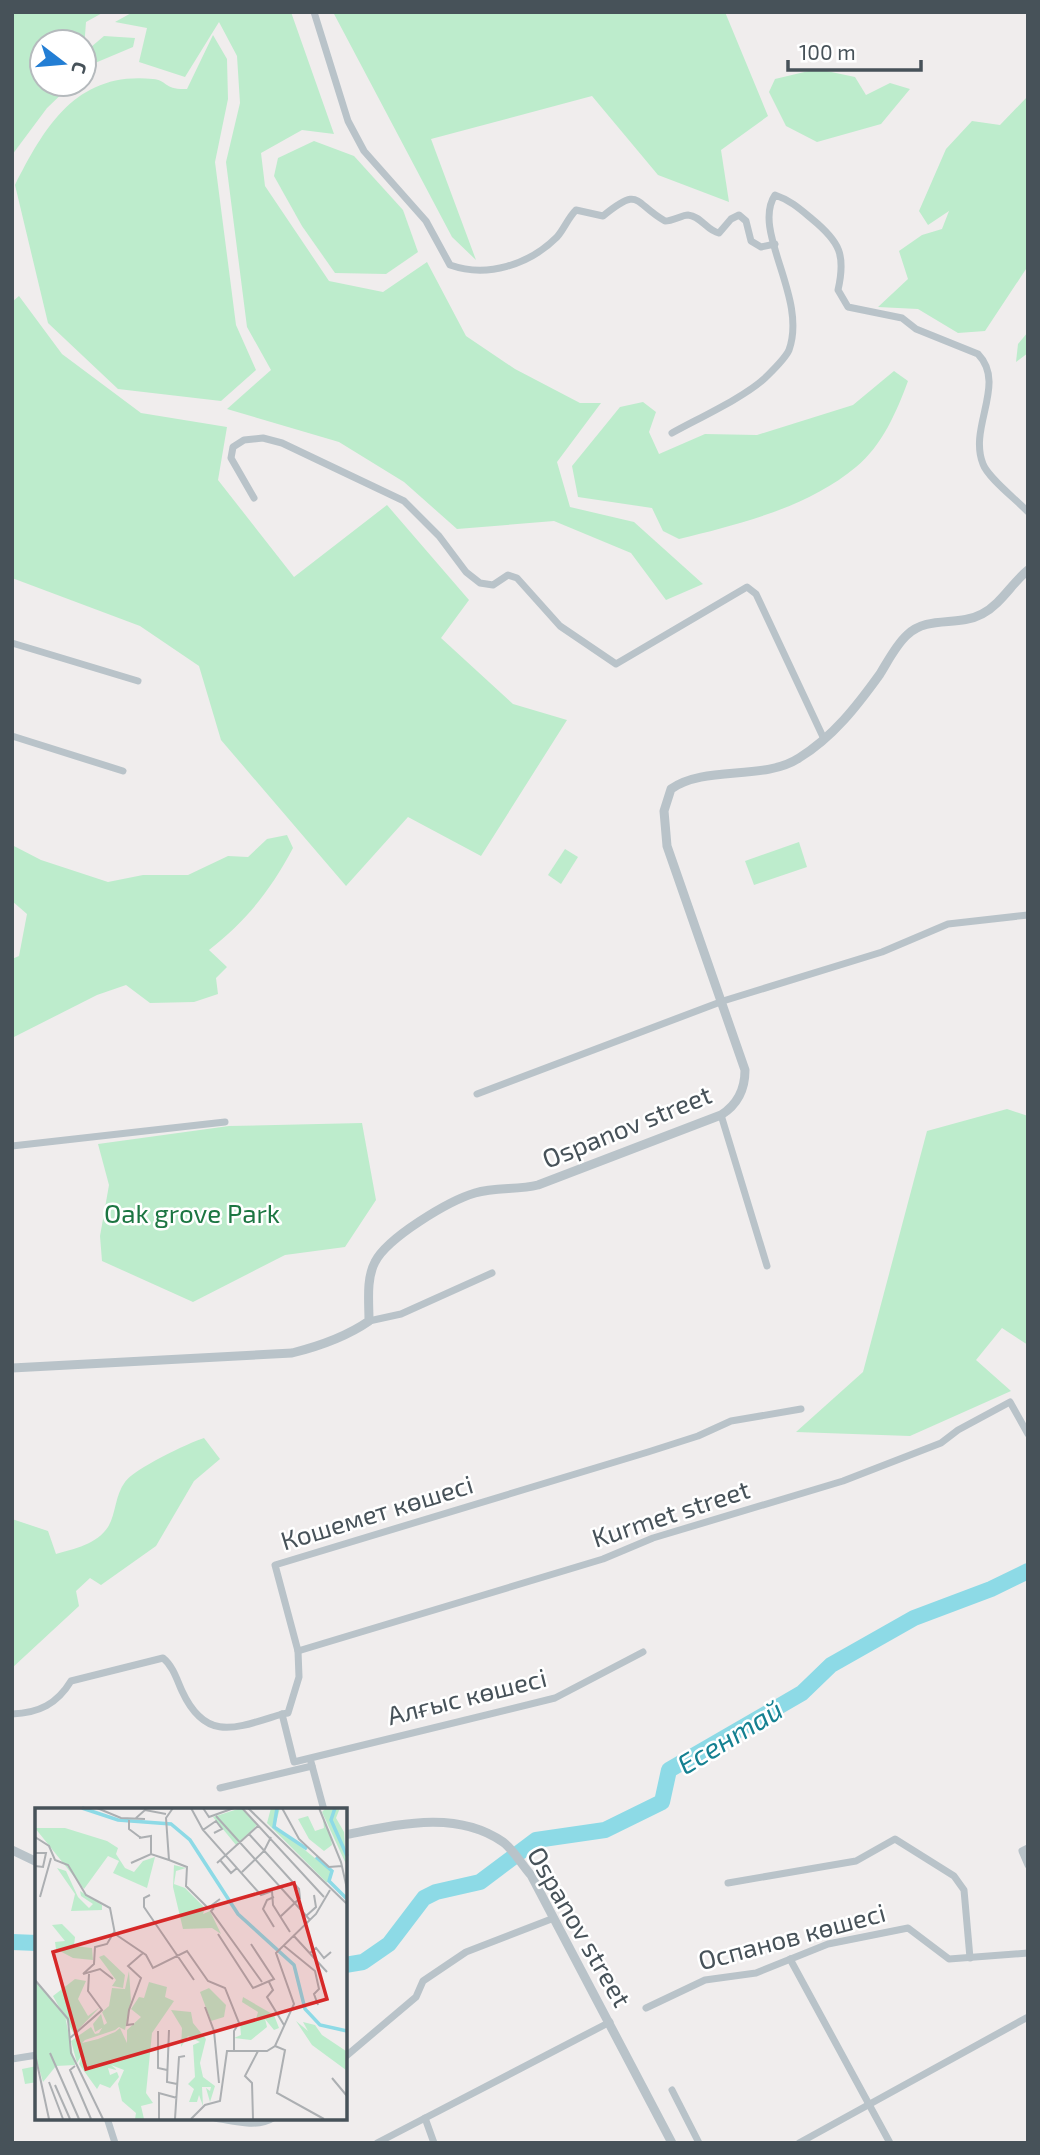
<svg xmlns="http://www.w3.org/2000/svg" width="1040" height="2155" font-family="'Exo 2',sans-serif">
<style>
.green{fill:#bdeccc}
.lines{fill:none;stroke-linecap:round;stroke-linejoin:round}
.river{stroke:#8ddae6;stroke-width:16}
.minor{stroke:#b9c3c9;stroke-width:7}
.tertiary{stroke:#b9c3c9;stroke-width:9}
.labels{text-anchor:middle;stroke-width:5;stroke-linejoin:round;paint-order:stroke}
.street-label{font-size:26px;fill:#475259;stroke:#fff}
.park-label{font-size:26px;fill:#1c7642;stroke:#fff}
.water-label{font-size:28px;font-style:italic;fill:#148091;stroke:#fff}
.inset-river{fill:none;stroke:#8ddae6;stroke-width:3.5}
.inset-road{fill:none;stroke:#acafb2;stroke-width:2}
.view{fill:#d62828;fill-opacity:0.15;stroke:#d62828;stroke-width:3.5}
.inset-edge{fill:none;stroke:#475259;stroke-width:3.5}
</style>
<rect width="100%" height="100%" fill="#f0eded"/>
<g class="green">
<polygon points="12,12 104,12 86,22 84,49 84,42 42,42 42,84 72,84 47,108 12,155"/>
<polygon points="133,12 291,12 334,134 302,130 261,153 265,186 329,281 383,292 427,262 466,336 515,369 580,403 601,403 557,462 570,507 634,522 703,584 666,600 631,553 554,521 457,529 404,482 339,442 227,409 271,370 247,327 226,162 240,103 237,56 219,22 185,77 139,62 147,28 115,22"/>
<polygon points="333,12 725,12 768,116 721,150 729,202 658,175 592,96 431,139 476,260 452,237"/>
<path d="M213,35L227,59L228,99L215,162L236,325L256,370L221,401L118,389L48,323L15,185C45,126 77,71 153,79C167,80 164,90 187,89Z"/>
<polygon points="104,36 135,38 133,47 95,63 84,73 84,53"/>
<polygon points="817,69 855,77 866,95 890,83 910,89 881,124 817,142 786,126 769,92 775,79"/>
<polygon points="1028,96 1028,266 985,331 958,333 918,309 878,307 908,279 899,251 922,235 942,229 949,211 928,225 919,211 946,149 972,121 1000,125"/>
<polygon points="314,141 354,156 403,210 418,252 386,274 335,273 302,226 274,176 278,158"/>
<polygon points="19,296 62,354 141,413 227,427 218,480 294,577 387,505 469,600 441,638 513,704 567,720 481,856 408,817 346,886 221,740 199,666 140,626 12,578 12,302"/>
<polygon points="1028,332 1028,353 1016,362 1018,344"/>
<path d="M894,371L908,381C897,411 882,446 856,467C807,508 739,524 679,539L663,531L652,508L578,497L572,466L620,407L643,402L656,412L649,432L659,454L705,434L757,435L853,405Z"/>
<path d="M287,835L293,848C270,891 247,920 209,950L227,967L216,978L218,994L194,1002L150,1003L126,985L97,995L12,1038V959L19,956L27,914L12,901V845L41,860L108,882L143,875H188L228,856L248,857L267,839Z"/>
<polygon points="799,842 807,867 754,885 745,861"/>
<polygon points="565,849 578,857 561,884 548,875"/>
<polygon points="1007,1109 1028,1116 1028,1345 1002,1328 976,1360 1011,1391 910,1436 796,1432 863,1372 927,1131"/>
<polygon points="362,1123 376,1200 345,1247 285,1255 193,1302 102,1261 100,1236 109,1185 98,1144 229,1126"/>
<path d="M204,1438L220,1459L194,1481L156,1546L101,1585L90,1578L76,1591L79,1606L12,1668V1519L48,1531L56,1554C74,1549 97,1544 108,1527C116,1514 115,1495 125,1482C134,1469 188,1443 204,1438Z"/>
<polygon points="37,2066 37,2082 25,2084 22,2069"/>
</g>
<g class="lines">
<g class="river">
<polyline points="12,1942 37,1943"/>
<polyline points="345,1965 363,1962 389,1944 424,1898 436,1892 480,1882 536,1840 605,1830 662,1802 669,1770 802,1693 831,1665 914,1618 991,1589 1028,1571"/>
</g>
<g class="minor">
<path d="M314,12L348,121L364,151L426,221L450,265C487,278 529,265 557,237C564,229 568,218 576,210L603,216C641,185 633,203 665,221C673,221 682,215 688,215C701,216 707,231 719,233L731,219L739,215L746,221L751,241L761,247L775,244"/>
<path d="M672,433C697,419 745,397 765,378C772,371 785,359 789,350C808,297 751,231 775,195C790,200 800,209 812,219C840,242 846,255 838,290L848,307L902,318L916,329L978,354C1007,384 968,427 983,464C988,478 1017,500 1028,512"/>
<polyline points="254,498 231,458 233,447 244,440 263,438 282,443 404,501 439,536 466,572 480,583 493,585 508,575 517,578 560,626 616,664 747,587 756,594 824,739"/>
<polyline points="12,643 138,681"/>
<polyline points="12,736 123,771"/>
<polyline points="477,1094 723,1001 882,952 948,924 1028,915"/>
<polyline points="721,1115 767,1266"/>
<polyline points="12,1146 225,1122"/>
<polyline points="369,1321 401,1314 492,1273"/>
<polyline points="298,1651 603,1559 653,1538 843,1481 941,1443 958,1430 1010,1402 1028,1434"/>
<polyline points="643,1652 555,1698 294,1762 282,1714 288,1713 299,1677 298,1651 275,1565 648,1452 698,1436 731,1421 801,1409"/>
<path d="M12,1714C39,1713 57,1704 71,1681L163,1658C173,1666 177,1680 182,1691C206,1743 236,1728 282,1714"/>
<polyline points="311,1762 324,1810"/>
<polyline points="220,1788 312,1766"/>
<polyline points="1028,1848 1022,1851 1028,1865"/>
<polyline points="728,1883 856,1861 895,1839 954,1876 964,1890 970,1958"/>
<polyline points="790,1959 890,2143"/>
<polyline points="646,2008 705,1980 756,1973 828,1944 908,1928 949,1959 1028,1953"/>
<polyline points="345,2057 416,1997 423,1981 466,1952 554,1918"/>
<polyline points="12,2059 37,2055"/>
<polyline points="672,2090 699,2143"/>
<polyline points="107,2118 115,2143"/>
<path d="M215,2118C233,2121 257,2128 273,2118"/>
<polyline points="425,2118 434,2143"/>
<polyline points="377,2143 610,2022"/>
<polyline points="799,2143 1028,2017"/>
</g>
<g class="tertiary">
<path d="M12,1368L292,1353C320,1346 346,1337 369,1321C369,1302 366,1279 375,1262C387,1238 448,1201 475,1193C495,1187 518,1190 538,1185L721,1115C737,1105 745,1090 745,1070L667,846L664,811L671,789C705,765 764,781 799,758C833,737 857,706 880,674C888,661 896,645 907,635C928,615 958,627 982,614C1001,604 1012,583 1028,570"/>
<path d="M345,1835C396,1825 456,1809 503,1842C513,1849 522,1865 531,1875L672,2143"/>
<polyline points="12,1850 37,1862"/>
</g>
</g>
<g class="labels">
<g class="street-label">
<text transform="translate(627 1127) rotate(-22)" y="9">Ospanov street</text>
<text transform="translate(377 1513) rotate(-17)" y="9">Кошемет көшесі</text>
<text transform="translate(671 1514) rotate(-18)" y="9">Kurmet street</text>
<text transform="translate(467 1697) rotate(-14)" y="9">Алғыс көшесі</text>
<text transform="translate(579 1927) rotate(60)" y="9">Ospanov street</text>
<text transform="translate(792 1937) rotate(-15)" y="9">Оспанов көшесі</text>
</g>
<g class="park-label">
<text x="192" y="1223">Oak grove Park</text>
</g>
<g class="water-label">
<text transform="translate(730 1737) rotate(-31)" y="10">Есентай</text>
</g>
</g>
<g transform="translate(35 1808)">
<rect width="312" height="312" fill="#f0eded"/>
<path d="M206,0L222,17L201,37L178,9ZM236,0H245L240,18L296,63L292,75L232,15ZM291,0H305L301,10L309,24L311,56L287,4ZM273,8L280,23L289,20L288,11L295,26L297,37L289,43L274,31L263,11ZM0,20H30L72,33L83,40L81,46L90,60L99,64L108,53L120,49L112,80L78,65L84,53L73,48L49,81ZM139,57L151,60L141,63L139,76L150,80L170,100L168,106L175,103L186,126L177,120L148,121L138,79ZM22,60L31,63L43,89L54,100L58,96L46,88L45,83L67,97V102L36,103L40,86ZM27,116L40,129L39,138L57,140L58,152L38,150L21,141L20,134L30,133L17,117ZM69,147L90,167L88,180L77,178L81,172L64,149ZM94,163L96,193L90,222L84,219L80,222L50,232L47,235L63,231L80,224L85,220L92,235V222L106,209L96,201L104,189L109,190L114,174L132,179L130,189L139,193L117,225L111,285L118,295L106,298L109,311H100L101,305L87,293L83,276L89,262L76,257L82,262L73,260L75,267L82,264L84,269L75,280L65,276L62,281L44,256L48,245L42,255L36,233L56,219L60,226L64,225L67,220L60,224L58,216L66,206L69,217L72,215L67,204L74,198L77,180L90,181ZM0,171L30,208L40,257L21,258L8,274L0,247ZM40,171L51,173L43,191L53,208L65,199L39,226L18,188ZM174,180L191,197L189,209L176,213L165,184ZM208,189L239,207L244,220L239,222L230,211L232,219L216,232L199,230L206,227L205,216L221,211L223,204L207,194ZM136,202L156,204L158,215L171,231L165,255L168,269L180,278L175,294L171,280L175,283L176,279H167L168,298L164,287L162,294H154L159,281L153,276L160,269L158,237L165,234L153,228L146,239L147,220ZM261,213L273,223L268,214L280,217L287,227L311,243V262L277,237Z" fill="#bdeccc"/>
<path class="inset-river" d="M47,0L83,12L136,16L155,32L203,106L259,157L270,201L285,217L312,223M242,0L239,19L272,41M300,0L296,12L312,48M281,49L297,63L294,73L312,91"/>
<path class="inset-road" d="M62,0L86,10L110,11M138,0L131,10L134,52L152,59L151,78L173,100L185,91M156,0L168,22M168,0L174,9L199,0M207,0L289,89M213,0L312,96M247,0L264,31L294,59L307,58M284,0L306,54L312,81M181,8L275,112M101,10L110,2L131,6M94,12V21L106,30M179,25L187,21L181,13L168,22L226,87L237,83M214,26L264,81L265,90L245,109M0,29L14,38L20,52L33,57L51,87L75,100L80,126L111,147L118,160L152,143L173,173L190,180L204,215L199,223V242M104,30L116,28V46M0,45H11L8,59L0,58M185,52L196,65L202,60M96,55L116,46L134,52M182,55L224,17M207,64L229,43L236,29M237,83L238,97L255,124M115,87L109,90V99L159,172M5,89L16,50M179,100L176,103L227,174M271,108L281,99L279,87M239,119L228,101L232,92L239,89M183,126L218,180L239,171L216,136M258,127L292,164M248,137L280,163L284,181L279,186L283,197M275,145L281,140L289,150L296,144M48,166L59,156L60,139L72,136L79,124M48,166L65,161L78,171M0,172L33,211L36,245L68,311M234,174L238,182L232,189L249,217M170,199L179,223L184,275M99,216L92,217L94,202L106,170L93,158L108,145M134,222L132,274L142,276M123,223V260L132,262M35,230L67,202L53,183L54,166M240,238L250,242L242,285L289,311M15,245L44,311M0,246L14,311M40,258L35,262L56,311M297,270L312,288M14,274L28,311M20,277L35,311M124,311V285L142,290M140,311L144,249L150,248M156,311L170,297L185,293L192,243H232L240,238L259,196L241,145L281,106L295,82M218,311L217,275L210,268L223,243"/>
<path class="view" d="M259,75L292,191L51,261L18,144Z"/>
<rect width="312" height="312" class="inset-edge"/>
</g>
<rect width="1040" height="2155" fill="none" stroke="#475259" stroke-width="28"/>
<g transform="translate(63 63) rotate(106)"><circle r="33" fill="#ffffff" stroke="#b5babd" stroke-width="2"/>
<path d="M0-5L12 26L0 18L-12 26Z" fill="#237ed4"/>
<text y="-10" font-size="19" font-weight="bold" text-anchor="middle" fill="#475259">С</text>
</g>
<path d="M788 60v10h133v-10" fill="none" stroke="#475259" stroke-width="3.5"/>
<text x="799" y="60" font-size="21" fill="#475259" stroke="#ffffff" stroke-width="5" paint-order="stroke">100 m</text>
</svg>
